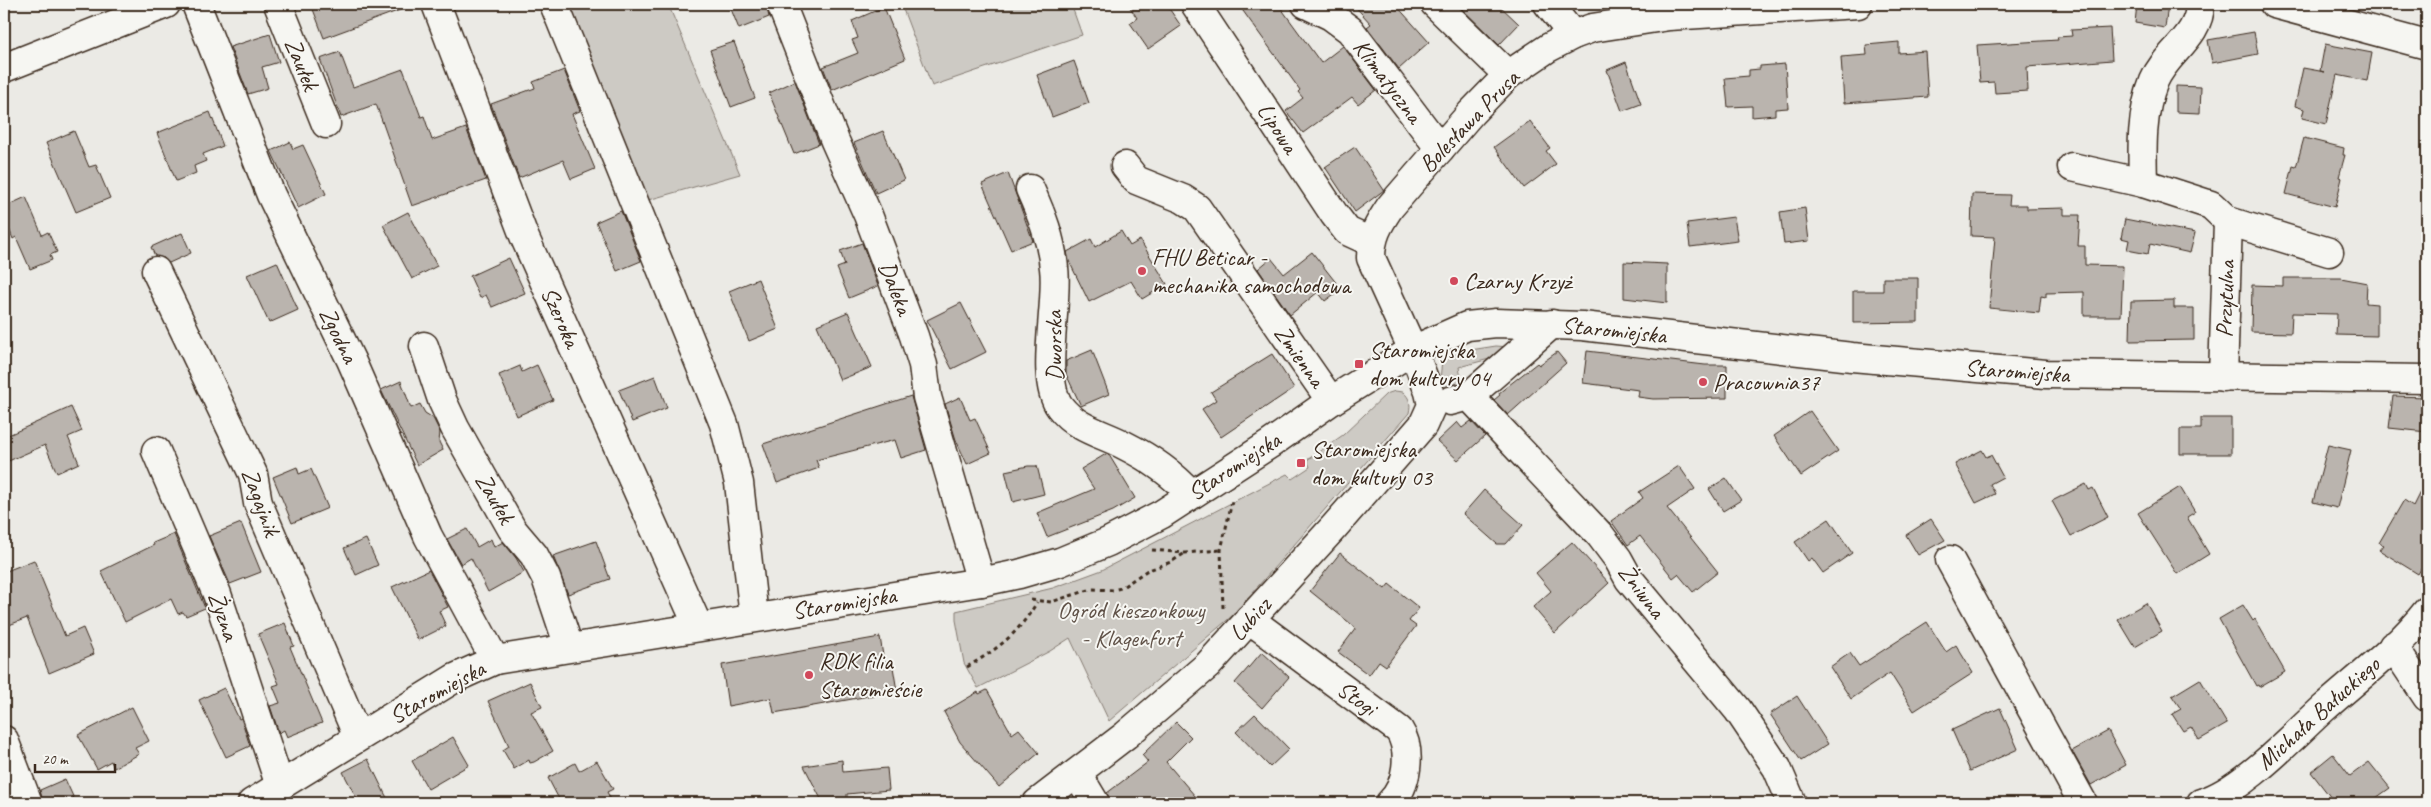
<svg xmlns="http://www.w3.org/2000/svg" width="2431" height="807" font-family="Caveat,sans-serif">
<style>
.green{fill:#cdcac4;stroke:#847a71}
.building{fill:#bab4ae;stroke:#3b2a1e}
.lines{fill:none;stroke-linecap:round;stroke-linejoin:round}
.minor-casing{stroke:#3b2a1e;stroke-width:31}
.path{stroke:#3b2a1e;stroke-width:3;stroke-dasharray:4 4;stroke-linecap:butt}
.minor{stroke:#f6f6f2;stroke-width:28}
.poi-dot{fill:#d1495b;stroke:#f6f6f2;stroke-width:2}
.labels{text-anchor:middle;stroke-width:4;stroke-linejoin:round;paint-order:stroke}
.street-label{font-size:24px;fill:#3b2a1e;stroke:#f6f6f2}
.poi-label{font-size:24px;fill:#3b2a1e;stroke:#f6f6f2;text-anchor:start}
.park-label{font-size:24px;fill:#605248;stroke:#f6f6f2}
</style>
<rect width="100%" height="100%" fill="#ebeae5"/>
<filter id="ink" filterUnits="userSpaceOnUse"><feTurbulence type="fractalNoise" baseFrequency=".02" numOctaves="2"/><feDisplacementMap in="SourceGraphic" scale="10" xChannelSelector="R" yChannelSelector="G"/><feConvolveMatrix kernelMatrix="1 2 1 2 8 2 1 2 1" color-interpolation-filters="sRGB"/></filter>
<g filter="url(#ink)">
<g class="green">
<polygon points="560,4 668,4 740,174 641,202"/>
<polygon points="901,4 1071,4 1082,35 932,86"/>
<polygon points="1496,346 1510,347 1493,358 1459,367 1460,373 1467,385 1448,391 1443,388 1440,380 1442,360 1464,351"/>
<path d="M1395,391L1403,392C1410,398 1411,404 1409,413L1232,616L1109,721L1070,638L1050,651L978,688L964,663L956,620V611L1053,588L1102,570L1287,474L1292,479L1310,467L1307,460L1343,435L1386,394Z"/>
</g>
<g class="building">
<polygon points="311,4 411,4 411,6 324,38"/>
<polygon points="729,4 766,4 769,17 739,29"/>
<polygon points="1128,4 1166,4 1181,26 1148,49 1130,23 1137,18"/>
<polygon points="1238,4 1278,4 1321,63 1343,46 1376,90 1358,104 1352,97 1303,133 1286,111 1303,98 1298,92 1300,90"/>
<polygon points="1353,4 1395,4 1429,42 1399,69 1367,27 1371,24"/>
<polygon points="1457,4 1498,4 1519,24 1499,45"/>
<polygon points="2137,4 2168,4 2165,28 2135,23"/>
<polygon points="884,7 905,59 832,90 823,67 858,53 852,40 858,38 852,21"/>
<polygon points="2110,28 2112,60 2027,67 2028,91 1995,93 1994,82 1980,83 1977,45 2058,40 2057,37 2072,36 2071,30"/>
<polygon points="2254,32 2258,54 2212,63 2208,40"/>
<polygon points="270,34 279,62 262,67 268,88 248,94 230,47"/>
<polygon points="734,42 755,98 731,107 710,50"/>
<polygon points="1899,42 1899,53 1925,51 1928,97 1844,103 1841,57 1867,55 1866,45"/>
<polygon points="2325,44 2372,53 2367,81 2337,75 2326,124 2302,118 2304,109 2295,106 2303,68 2325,72 2320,71"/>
<polygon points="340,52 353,87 403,69 421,117 424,116 432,140 466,128 486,180 412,206 376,104 341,117 320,59"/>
<polygon points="1074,61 1089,103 1052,117 1037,75"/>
<polygon points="1626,62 1641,104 1622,111 1607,70"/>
<polygon points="1785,64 1788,108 1775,109 1775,115 1752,117 1752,106 1728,107 1725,78 1749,76 1749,70 1760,69 1760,66"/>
<polygon points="564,70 580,111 572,114 595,169 571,179 563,160 519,178 491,104 535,88 533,82"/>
<polygon points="795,81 819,144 794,154 769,93"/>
<polygon points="2176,86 2201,87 2200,113 2176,112"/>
<polygon points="210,112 223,146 203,154 206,161 194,166 196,173 176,181 157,133"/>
<polygon points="1530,121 1550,148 1546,151 1556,164 1524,188 1494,147"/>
<polygon points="74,131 89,167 96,165 110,198 76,212 46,143"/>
<polygon points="883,131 904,180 876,193 854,143"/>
<polygon points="2304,138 2344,148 2343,155 2345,155 2339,177 2342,178 2335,207 2286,194 2293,166 2296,167"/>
<polygon points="290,142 293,149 303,145 326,194 298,208 271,151"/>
<polygon points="1355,147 1384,190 1355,212 1325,167"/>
<polygon points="1008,173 1033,241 1011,250 982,184"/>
<polygon points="1972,194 2010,195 2009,205 2027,205 2027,209 2064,208 2064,215 2080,215 2078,246 2085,246 2085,265 2123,266 2121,316 2084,316 2084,292 2046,293 2046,297 2041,296 2039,313 1989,308 1995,237 1971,236"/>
<polygon points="26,197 42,235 48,232 57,252 50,255 52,260 30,269 16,237 13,239 4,216 4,207"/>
<polygon points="1805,208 1809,241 1784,244 1780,212"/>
<polygon points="621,211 641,261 617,271 596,222"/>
<polygon points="408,212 437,266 412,279 383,225"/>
<polygon points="1734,217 1738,241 1690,247 1687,223"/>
<polygon points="2125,219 2195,233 2190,253 2150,244 2148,254 2127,250 2129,240 2121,238"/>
<polygon points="1121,231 1130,246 1140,240 1167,284 1142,299 1131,281 1089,302 1069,261 1067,252 1091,239 1095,247"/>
<polygon points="182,233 191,253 169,263 164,258 155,256 151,247"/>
<polygon points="862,243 878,286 849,298 837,268 845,265 840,251"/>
<polygon points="1312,252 1341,289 1325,301 1318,292 1290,315 1258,269 1271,258 1284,274"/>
<polygon points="509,258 525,293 492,307 486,295 480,298 470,276"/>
<polygon points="277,262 298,310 269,323 247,275"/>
<polygon points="1624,262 1667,264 1667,303 1624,298"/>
<polygon points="1883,278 1918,278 1918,322 1853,323 1853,291 1883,291"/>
<polygon points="2283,278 2341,278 2367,283 2366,303 2377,304 2377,336 2336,335 2337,314 2292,313 2291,333 2251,332 2252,285 2283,286"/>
<polygon points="758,279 778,329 749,341 729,291"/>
<polygon points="2174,300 2174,308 2194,308 2194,340 2130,341 2131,301"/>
<polygon points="961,303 986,352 952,369 927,320"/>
<polygon points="848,312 872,367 840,380 817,325"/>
<polygon points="1092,350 1109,394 1081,406 1066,374 1066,361"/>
<polygon points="1587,351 1705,365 1727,365 1727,398 1653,399 1638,397 1639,390 1583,383"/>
<polygon points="1557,352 1566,363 1508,415 1494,400 1500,395 1499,393 1537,363 1539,365"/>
<polygon points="1272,354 1294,388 1221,437 1202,409 1216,400 1211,392"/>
<polygon points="537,365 553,400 517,416 499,375 520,366 522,372"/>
<polygon points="655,376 667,408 632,422 619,390"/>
<polygon points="401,381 411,408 420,404 425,413 433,418 440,432 439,442 443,450 417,465 381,390"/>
<polygon points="911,396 926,450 901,458 895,440 816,460 819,468 777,483 763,444"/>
<polygon points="2393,396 2427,397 2427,432 2389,428"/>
<polygon points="960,397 970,420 975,418 991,453 967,464 956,440 945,404"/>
<polygon points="71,407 82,431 68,437 79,463 57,473 45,445 4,463 4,437"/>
<polygon points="1810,411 1838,451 1801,476 1774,436"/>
<polygon points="2201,418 2231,418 2231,454 2180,454 2180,429 2201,429"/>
<polygon points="1471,421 1485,436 1458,460 1437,441 1457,422 1462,428"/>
<polygon points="2328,445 2351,450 2337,508 2313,502"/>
<polygon points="1982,450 1986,457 1991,455 2003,477 1990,484 1995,494 1976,503 1955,464"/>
<polygon points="1106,454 1109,455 1135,498 1113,511 1047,537 1037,513 1094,489 1081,469"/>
<polygon points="1028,466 1037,466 1044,494 1013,502 1005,471"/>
<polygon points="1679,466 1695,489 1667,508 1718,572 1693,592 1678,574 1673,578 1640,536 1628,545 1611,521 1643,498 1639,492"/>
<polygon points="297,467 299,474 311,469 328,508 292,523 273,477"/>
<polygon points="1726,478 1741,500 1723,511 1709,489"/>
<polygon points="2427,478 2427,559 2418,574 2379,550 2383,545 2379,543 2404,500 2413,506"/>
<polygon points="2086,484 2089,490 2093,488 2108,517 2071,536 2052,501"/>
<polygon points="2180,487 2195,512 2187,517 2209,554 2177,574 2138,513"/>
<polygon points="1484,490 1523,525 1506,544 1497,544 1463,514"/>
<polygon points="1829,519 1852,553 1823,573 1812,558 1808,561 1795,542"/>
<polygon points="1931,519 1945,540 1918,555 1906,535"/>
<polygon points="241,523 261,572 230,584 209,536"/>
<polygon points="467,529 477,547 491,539 494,547 503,542 516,558 524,572 488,592 471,558 461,564 447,539"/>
<polygon points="174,534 205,608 186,616 183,612 178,614 171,599 125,622 101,571 154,545 153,543"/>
<polygon points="366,539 378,565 356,575 344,548"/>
<polygon points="596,541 610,579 568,594 553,556"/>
<polygon points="1572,542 1609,583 1555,633 1533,607 1551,591 1536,573"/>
<polygon points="1340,553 1385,589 1389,584 1419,608 1409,621 1416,626 1386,666 1379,661 1369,675 1338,652 1356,628 1310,591"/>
<polygon points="34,560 65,636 83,628 94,654 49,673 27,618 4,627 4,572"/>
<polygon points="429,570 448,607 439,611 446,626 418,640 392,587"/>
<polygon points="2146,603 2162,631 2135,647 2118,619"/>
<polygon points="2243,605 2253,621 2255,619 2285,672 2259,687 2258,685 2256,686 2219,619"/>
<polygon points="1927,622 1946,652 1956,645 1973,673 1914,711 1890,673 1851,699 1830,667 1850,653 1859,666"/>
<polygon points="285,623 294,646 290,647 322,723 287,737 284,730 279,733 270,706 280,703 273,686 279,684 258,634"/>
<polygon points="880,637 884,662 892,661 897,691 774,713 771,698 728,706 722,665"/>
<polygon points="1262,652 1289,677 1262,708 1235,683"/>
<polygon points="2200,679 2227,724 2199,740 2191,727 2183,731 2172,714 2181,709 2172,696"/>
<polygon points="530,682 542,707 531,712 553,751 534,762 530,763 529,760 514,769 503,750 509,746 488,701"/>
<polygon points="224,688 239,719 241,718 250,746 226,757 199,700"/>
<polygon points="987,690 1012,734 1019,729 1039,753 999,787 960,742 944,712 978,692 979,694"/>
<polygon points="1797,696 1828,744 1801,761 1770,714"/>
<polygon points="132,707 149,741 135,748 139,754 114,768 111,761 97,769 78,735"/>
<polygon points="2000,708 2018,749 1970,771 1952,730"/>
<polygon points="1255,714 1289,749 1270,767 1236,732"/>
<polygon points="1176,722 1191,737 1166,762 1201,803 1111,803 1107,793 1148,762 1142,755"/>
<polygon points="2108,731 2126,765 2091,785 2072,751"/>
<polygon points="453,737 469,765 428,789 412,761"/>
<polygon points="2333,754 2350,776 2369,762 2390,788 2369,803 2335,803 2311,772"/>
<polygon points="368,759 385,794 390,803 359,803 343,772"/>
<polygon points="842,760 843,772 887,768 889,790 847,794 847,800 823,803 804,766"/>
<polygon points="597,761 613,789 607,792 613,803 561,803 548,778 575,763 579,771"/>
<polygon points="65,779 76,803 43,803 40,790"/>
</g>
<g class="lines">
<defs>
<g id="minor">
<polyline points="196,4 271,195 351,360 428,536 495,660"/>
<polyline points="278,4 326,124"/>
<polyline points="436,4 524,236 698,626"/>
<polyline points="554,4 724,424 739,483 754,617"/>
<polyline points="781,4 835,141 868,215 914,336 923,365 927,397 981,582"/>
<polyline points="1195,4 1334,214 1347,231 1371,242"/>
<polyline points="1306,4 1331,16 1350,30 1440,149"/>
<polyline points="1435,4 1508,75"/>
<polyline points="1548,4 1573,35"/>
<polyline points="2274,4 2427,45"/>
<polyline points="4,68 166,4"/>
<polyline points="1125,166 1136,180 1183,199 1197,208 1331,401"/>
<polyline points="2072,167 2143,183 2211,205 2228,221 2329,252"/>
<path d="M2143,183C2142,148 2141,113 2154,81C2166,52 2200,37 2200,4"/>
<path d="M1030,189C1042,216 1051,238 1054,268C1059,303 1039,379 1060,407C1077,429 1101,433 1124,445C1150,458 1171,472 1191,494"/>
<polyline points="156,271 253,474 258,503 358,737"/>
<polyline points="424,346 442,400 455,428 512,529 534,555 546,578 569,647"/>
<polyline points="2223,377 2228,221"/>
<polyline points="1469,396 1600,535 1618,559 1629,579 1738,710 1777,768 1792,803"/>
<polyline points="1450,401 1469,396 1552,324"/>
<polyline points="156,451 217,594 280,786"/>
<polyline points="1950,560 2083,803"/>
<path d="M1249,619L1399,730C1412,750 1408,786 1390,803"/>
<polyline points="2393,646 2427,697"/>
<polyline points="4,740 28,803"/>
<polyline points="1077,773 1095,803"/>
<polyline points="252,803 455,678 495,660 981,582 1019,574 1060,562 1108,542 1162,514 1270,444 1331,401 1413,350 1467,326 1496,323 1582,326 1852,357 2046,374 2427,379"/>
<path d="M1037,803L1126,735L1208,665L1334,527L1423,425L1432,405L1429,392L1413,350L1371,258C1371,236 1378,225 1390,207L1471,113L1508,75L1548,48L1573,35L1592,28L1669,16L1858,4"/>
<path d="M2201,803C2241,792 2293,736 2324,708C2359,677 2399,647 2427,611"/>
</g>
</defs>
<use href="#minor" class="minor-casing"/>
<g class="path">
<polyline points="1152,550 1185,553 1221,550"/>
<polyline points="1031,600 1051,602 1092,589 1113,590 1121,588 1146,571 1171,562 1185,553"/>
<polyline points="1223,608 1221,550 1232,501"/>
<path d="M967,667C999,648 1018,634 1037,602"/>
</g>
<use href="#minor" class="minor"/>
</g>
</g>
<g class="poi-dot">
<circle cx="1142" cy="271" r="5"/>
<circle cx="1454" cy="281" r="5"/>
<rect x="1354" y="359" width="10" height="10" rx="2.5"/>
<circle cx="1703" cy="382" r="5"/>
<rect x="1296" y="458" width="10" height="10" rx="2.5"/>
<circle cx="809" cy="675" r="5"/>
</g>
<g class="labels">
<g class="street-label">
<text transform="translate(302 64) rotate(68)" y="8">Zaułek</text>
<text transform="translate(1388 81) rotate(53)" y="8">Klimatyczna</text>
<text transform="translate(1469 121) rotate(-46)" y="8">Bolesława Prusa</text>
<text transform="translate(1278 128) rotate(57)" y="8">Lipowa</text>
<text transform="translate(896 288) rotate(69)" y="8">Daleka</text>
<text transform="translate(2225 299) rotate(-88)" y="8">Przytulna</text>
<text transform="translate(561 317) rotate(66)" y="8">Szeroka</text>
<text transform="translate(1614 330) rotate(6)" y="8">Staromiejska</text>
<text transform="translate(339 335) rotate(64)" y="8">Zgodna</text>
<text transform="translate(1054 346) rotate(-91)" y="8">Dworska</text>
<text transform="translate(1300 356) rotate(55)" y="8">Zmienna</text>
<text transform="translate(2017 371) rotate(4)" y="8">Staromiejska</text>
<text transform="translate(1234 466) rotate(-33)" y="8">Staromiejska</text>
<text transform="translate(495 498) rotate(60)" y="8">Zaułek</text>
<text transform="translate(261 502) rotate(70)" y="8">Zagajnik</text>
<text transform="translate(1642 591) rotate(53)" y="8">Żniwna</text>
<text transform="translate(844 603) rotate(-9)" y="8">Staromiejska</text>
<text transform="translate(224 616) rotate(71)" y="8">Żyzna</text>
<text transform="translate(1250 619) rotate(-48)" y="8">Lubicz</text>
<text transform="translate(437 692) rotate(-29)" y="8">Staromiejska</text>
<text transform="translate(1357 698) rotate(36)" y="8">Stogi</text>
<text transform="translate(2318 713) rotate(-42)" y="8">Michała Bałuckiego</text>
</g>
<g class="poi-label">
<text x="1152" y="265">FHU Beticar -<tspan x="1152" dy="28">mechanika samochodowa</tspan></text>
<text x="1464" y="289">Czarny Krzyż</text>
<text x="1369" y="358">Staromiejska<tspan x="1369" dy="28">dom kultury 04</tspan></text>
<text x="1713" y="390">Pracownia37</text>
<text x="1311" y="457">Staromiejska<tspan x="1311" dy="28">dom kultury 03</tspan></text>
<text x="819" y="669">RDK filia<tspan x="819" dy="28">Staromieście</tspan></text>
</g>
<g class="park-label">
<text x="1131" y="618">Ogród kieszonkowy<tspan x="1131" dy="28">- Klagenfurt</tspan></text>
</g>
</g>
<rect width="2431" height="807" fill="none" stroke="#f6f6f2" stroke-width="20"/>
<rect x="10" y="10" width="2411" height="787" fill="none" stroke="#3b2a1e" stroke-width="2" filter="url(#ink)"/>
<path d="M35 764v8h80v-8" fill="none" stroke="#3b2a1e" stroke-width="2.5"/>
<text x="42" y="764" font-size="15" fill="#3b2a1e" stroke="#f6f6f2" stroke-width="4" paint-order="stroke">20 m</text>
</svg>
